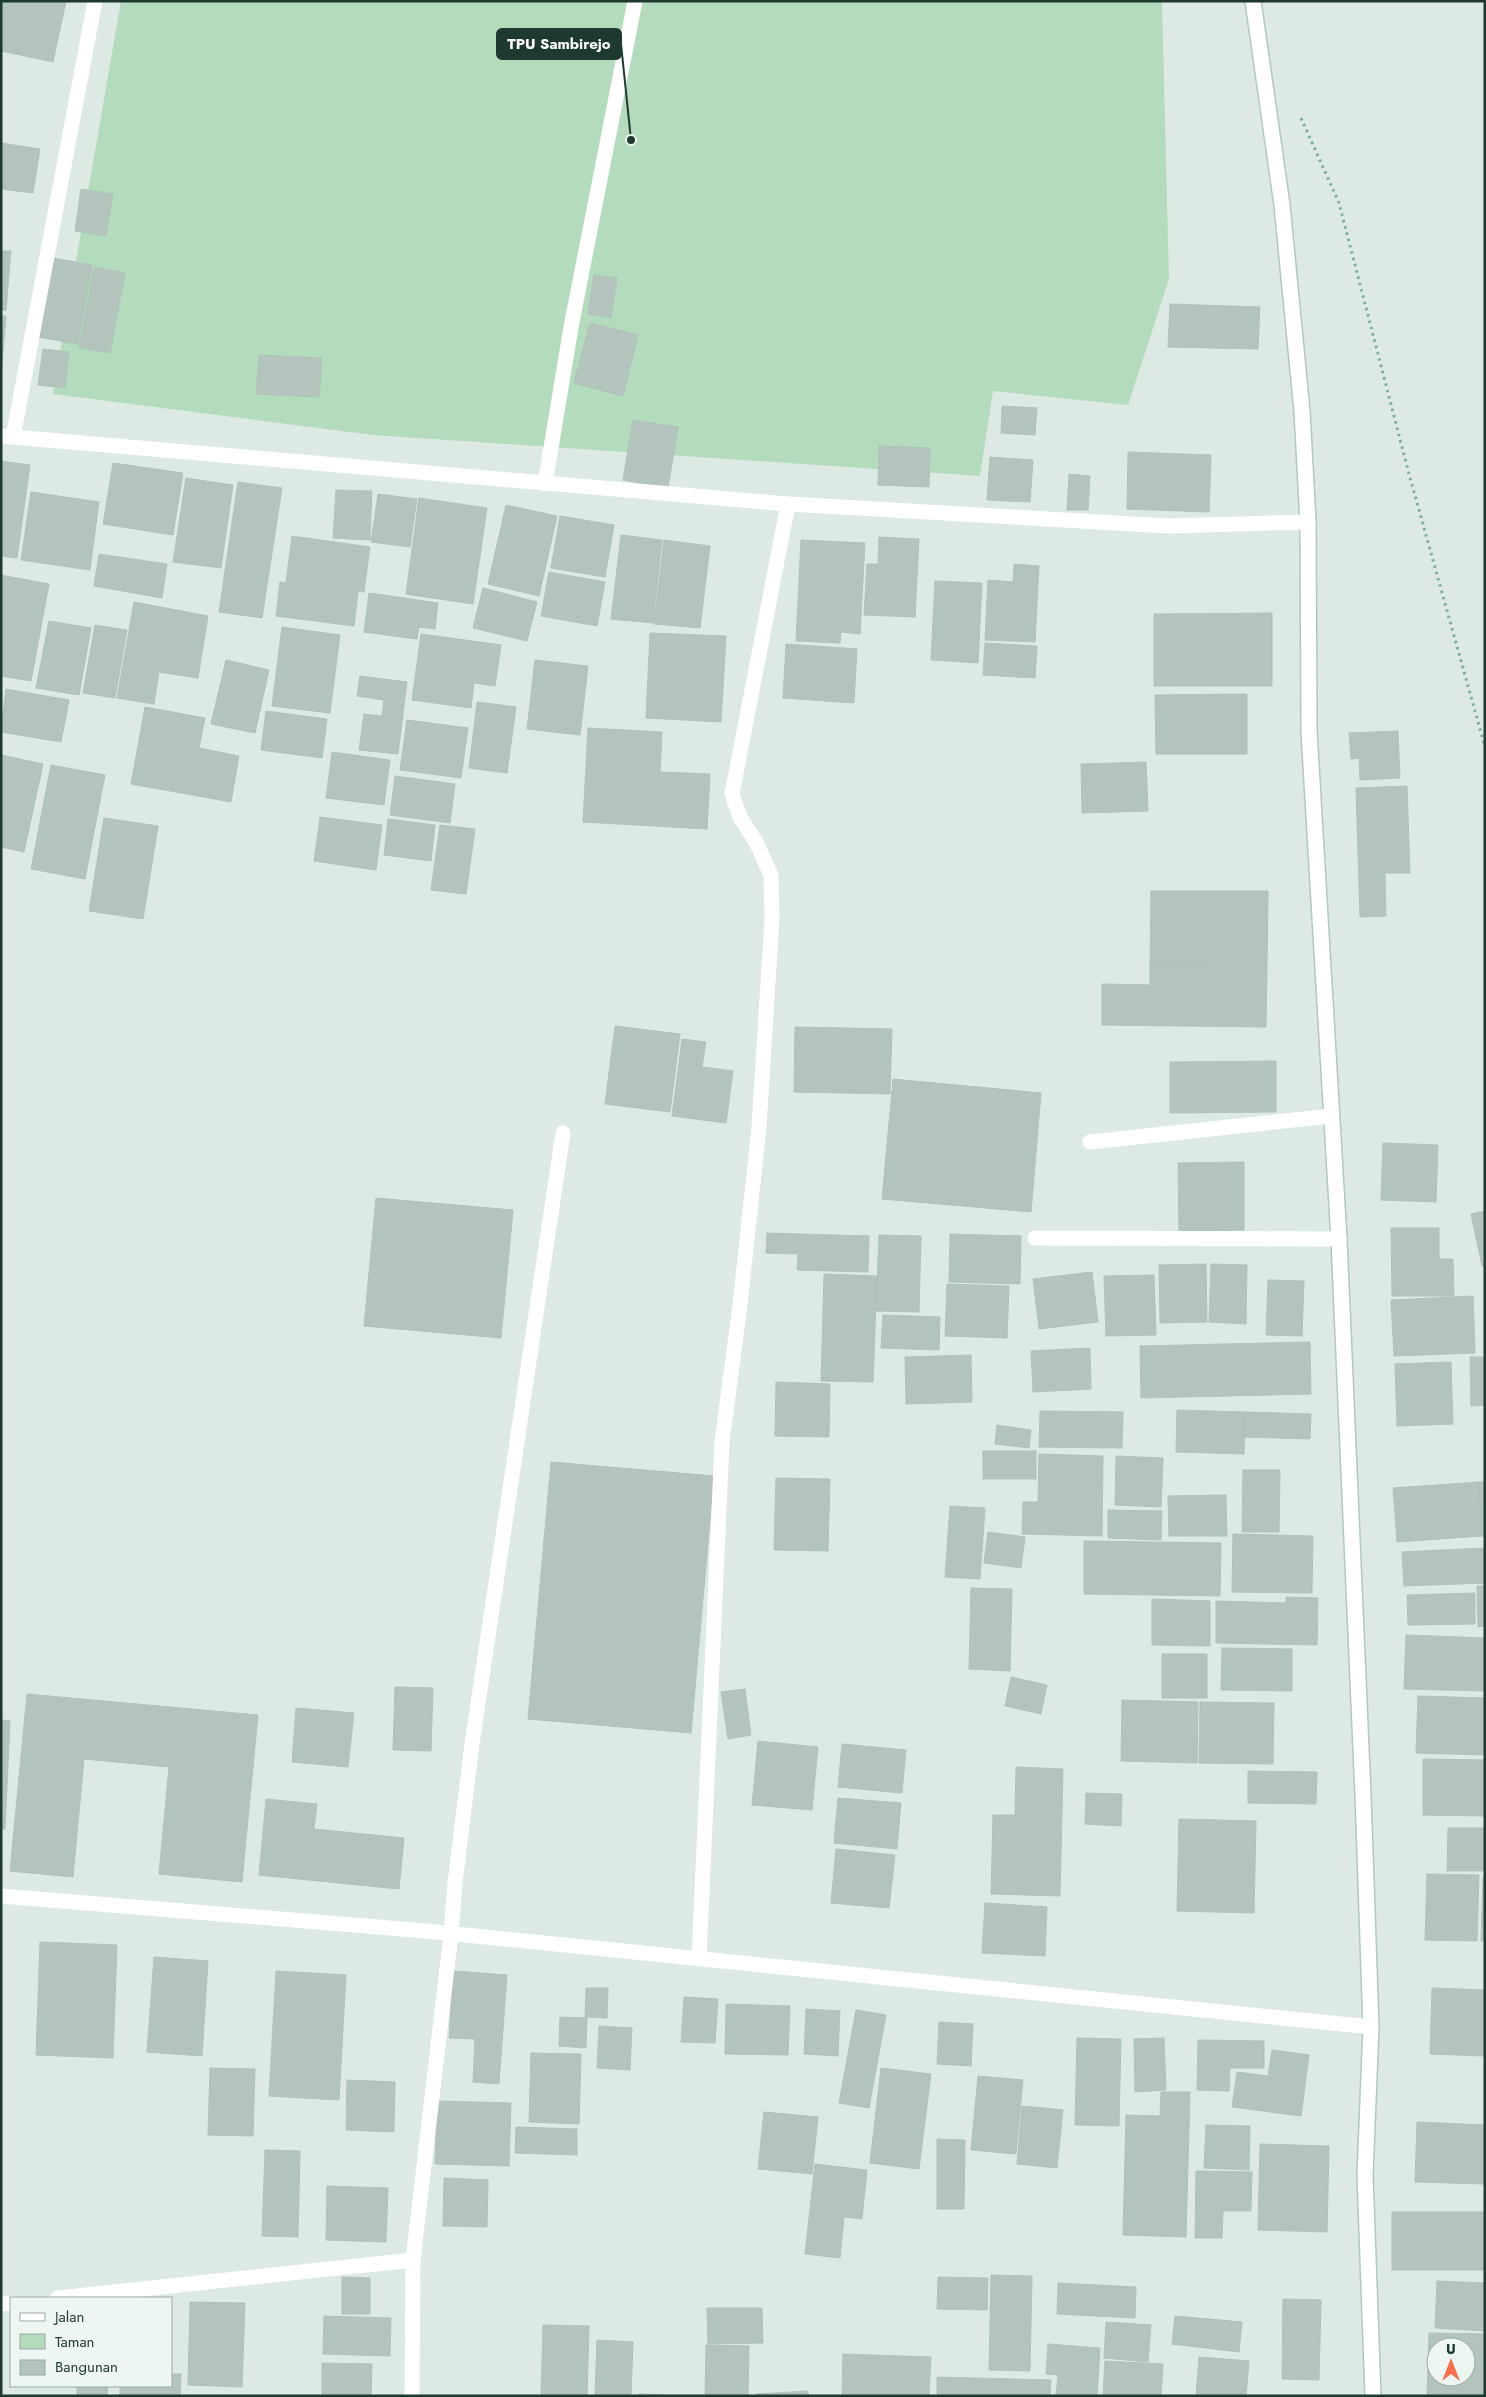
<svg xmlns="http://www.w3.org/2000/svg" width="1486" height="2397" font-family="Jost,sans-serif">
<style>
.green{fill:#b5dbbd}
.building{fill:#b2c4bc;stroke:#afc3ba;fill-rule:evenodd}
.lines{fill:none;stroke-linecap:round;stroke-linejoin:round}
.secondary-casing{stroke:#b0c9be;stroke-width:18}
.path{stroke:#7cae9b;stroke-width:3;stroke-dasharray:2.5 4;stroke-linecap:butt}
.service{stroke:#fff;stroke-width:15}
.minor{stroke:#fff;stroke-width:15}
.secondary{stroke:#fff;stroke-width:15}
.leader{fill:none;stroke:#1e3930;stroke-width:2}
.callout-dot{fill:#1e3930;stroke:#edf6f1;stroke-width:2}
.callout{fill:#1e3930;stroke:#1e3930;stroke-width:2}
.callout-label{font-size:15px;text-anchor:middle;font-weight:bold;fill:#fff}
</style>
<rect width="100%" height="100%" fill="#dde9e3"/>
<polygon class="green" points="121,1 1162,1 1169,279 1128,405 993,391 980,476 373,435 53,394"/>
<g class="building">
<polygon points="1,1 66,1 53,62 1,51"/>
<polygon points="1,143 40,149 33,193 1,189"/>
<polygon points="81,189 113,194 106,236 75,231"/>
<polygon points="1,251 11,251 6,310 1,310"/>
<polygon points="53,258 92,265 78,344 38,337"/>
<polygon points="94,267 125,273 110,353 79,348"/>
<polygon points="594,275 617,278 611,318 588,314"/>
<polygon points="1170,304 1260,307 1258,349 1168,347"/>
<polygon points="1,316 6,316 1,376"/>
<polygon points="590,323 638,335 623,396 574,383"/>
<polygon points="43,349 69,352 65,388 38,385"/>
<polygon points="259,355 322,358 319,397 256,394"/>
<polygon points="1002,406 1037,408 1035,435 1001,433"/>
<polygon points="633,420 678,427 668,488 623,480"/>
<polygon points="879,446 930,448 929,487 878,485"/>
<polygon points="1128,452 1211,455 1209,512 1127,509"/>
<polygon points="990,457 1033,460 1030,502 987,500"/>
<polygon points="1,461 30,465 17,558 1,556"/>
<polygon points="113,463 183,473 173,535 103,524"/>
<polygon points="1069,474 1090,476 1088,510 1067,510"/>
<polygon points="186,478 233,485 221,568 173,562"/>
<polygon points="238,482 282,488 262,618 219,612"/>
<polygon points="336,490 372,491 370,540 333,538"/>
<polygon points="31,492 99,502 90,570 21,560"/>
<polygon points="378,494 417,499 410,547 371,542"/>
<polygon points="419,498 487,508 473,604 406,594"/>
<polygon points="506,505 557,516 539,596 488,584"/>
<polygon points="560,516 614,525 605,577 551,568"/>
<polygon points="621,535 662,540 653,623 611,619"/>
<polygon points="292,536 370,547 364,592 286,582"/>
<polygon points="879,537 919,539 915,617 864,615 867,564 878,564"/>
<polygon points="664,540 710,546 700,628 654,624"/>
<polygon points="801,540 865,543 860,634 841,632 840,643 796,641"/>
<polygon points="99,554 167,564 162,598 94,586"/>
<polygon points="1014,564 1039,566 1035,642 985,640 988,580 1013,582"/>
<polygon points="549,572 605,582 597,626 541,616"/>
<polygon points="1,575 49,584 31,681 1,676"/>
<polygon points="935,581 982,583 978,663 931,660"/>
<polygon points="280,582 358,592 354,626 276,616"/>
<polygon points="483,588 537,602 527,641 473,628"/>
<polygon points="369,593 438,603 435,629 419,627 417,639 364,632"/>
<polygon points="134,602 208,616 198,678 159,672 154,704 117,698"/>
<polygon points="1272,613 1272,686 1154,686 1154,614"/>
<polygon points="49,621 91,628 79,695 36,688"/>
<polygon points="95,625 127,630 115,698 83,693"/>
<polygon points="282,627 340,635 330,713 272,706"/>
<polygon points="650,633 726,636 721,722 646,718"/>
<polygon points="421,634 501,645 495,686 474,683 471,708 412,700"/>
<polygon points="985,643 1037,646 1035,678 983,675"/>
<polygon points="786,644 857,649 854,703 783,698"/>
<polygon points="226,660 269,670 255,733 211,724"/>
<polygon points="535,660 588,666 580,735 527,729"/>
<polygon points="360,676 407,682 398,754 359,750 364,714 382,716 384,700 357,696"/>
<polygon points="6,689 69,700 61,742 1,732"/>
<polygon points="1247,694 1247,754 1156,754 1155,695"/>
<polygon points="477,702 516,707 507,773 469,768"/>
<polygon points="145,707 205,718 199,748 239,756 231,802 131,784"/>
<polygon points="266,711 327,719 322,758 261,750"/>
<polygon points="407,720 468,728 461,778 400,770"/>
<polygon points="588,728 662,732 660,772 710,774 707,829 583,822"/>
<polygon points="1398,731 1400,778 1360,780 1359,758 1351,759 1349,733"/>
<polygon points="332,752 390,760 384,805 326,798"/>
<polygon points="1,755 43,764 24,852 1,847"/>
<polygon points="1146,762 1148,811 1082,813 1081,764"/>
<polygon points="51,765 105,775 85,879 31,869"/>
<polygon points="395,776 455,784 450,823 390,815"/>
<polygon points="1407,786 1410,873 1385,873 1386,916 1360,917 1356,788"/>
<polygon points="320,817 382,825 376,870 314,861"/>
<polygon points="104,818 158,826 143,919 89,911"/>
<polygon points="388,819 435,825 431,861 384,855"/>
<polygon points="440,825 475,829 466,894 431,890"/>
<polygon points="1151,891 1268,891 1267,968 1150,967"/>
<polygon points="1150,967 1267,968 1266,1027 1102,1025 1102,984 1150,985"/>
<polygon points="615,1026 680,1034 670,1112 605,1104"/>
<polygon points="795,1027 892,1029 890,1094 794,1092"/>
<polygon points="682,1039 706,1042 702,1067 733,1071 726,1123 672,1116"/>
<polygon points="1276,1061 1276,1112 1170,1113 1170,1062"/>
<polygon points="893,1079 1041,1093 1031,1212 882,1199"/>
<polygon points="1383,1143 1438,1145 1436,1202 1381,1200"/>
<polygon points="1244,1162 1244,1230 1179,1231 1178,1163"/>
<polygon points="376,1198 513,1210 501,1338 364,1326"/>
<polygon points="1485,1211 1485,1266 1482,1266 1471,1214"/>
<polygon points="1391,1228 1439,1228 1439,1259 1453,1259 1454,1296 1392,1296"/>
<polygon points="767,1233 869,1236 868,1272 797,1270 798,1254 766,1253"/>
<polygon points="950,1234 1021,1236 1020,1284 949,1282"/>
<polygon points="879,1235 921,1236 919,1312 876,1311"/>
<polygon points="1206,1264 1207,1322 1160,1323 1159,1265"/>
<polygon points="1211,1264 1247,1265 1246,1324 1209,1322"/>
<polygon points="1092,1272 1098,1322 1039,1329 1033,1279"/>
<polygon points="824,1274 877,1276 873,1382 821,1381"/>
<polygon points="1154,1275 1156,1335 1106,1336 1104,1276"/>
<polygon points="1268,1280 1304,1281 1302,1336 1266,1335"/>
<polygon points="947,1284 1009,1286 1007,1338 945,1336"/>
<polygon points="1473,1296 1475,1353 1394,1356 1391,1300"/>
<polygon points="883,1315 940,1317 939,1350 881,1348"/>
<polygon points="1310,1342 1311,1394 1141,1398 1140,1346"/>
<polygon points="1090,1348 1091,1389 1033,1392 1031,1351"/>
<polygon points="971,1355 972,1402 906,1404 905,1357"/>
<polygon points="1470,1357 1485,1357 1485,1405 1471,1406"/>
<polygon points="1451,1362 1453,1424 1397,1426 1395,1364"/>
<polygon points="776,1382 830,1384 829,1437 775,1436"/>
<polygon points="1177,1410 1245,1412 1244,1454 1176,1452"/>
<polygon points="1040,1411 1123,1412 1122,1448 1039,1447"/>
<polygon points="1245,1412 1311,1414 1310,1439 1244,1437"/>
<polygon points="997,1425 1031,1430 1029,1448 995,1444"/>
<rect x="983" y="1451" width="53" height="28"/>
<polygon points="1039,1454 1103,1456 1102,1536 1022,1534 1023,1502 1038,1502"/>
<polygon points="1116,1456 1163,1458 1161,1507 1115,1505"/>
<polygon points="551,1462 714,1476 691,1733 528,1719"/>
<polygon points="1243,1470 1280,1470 1279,1532 1242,1532"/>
<polygon points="776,1478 830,1479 828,1551 774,1550"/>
<polygon points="1479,1482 1482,1536 1397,1542 1393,1488"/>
<polygon points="1479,1482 1485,1482 1485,1536 1482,1536"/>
<polygon points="1226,1495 1227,1536 1169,1536 1168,1496"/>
<polygon points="950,1506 985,1508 980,1579 945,1577"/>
<polygon points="1108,1510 1162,1511 1161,1540 1108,1538"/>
<polygon points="988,1532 1025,1537 1021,1568 984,1563"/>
<polygon points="1233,1534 1313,1536 1312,1593 1232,1592"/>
<polygon points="1084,1541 1221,1543 1220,1596 1084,1594"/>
<polygon points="1485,1548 1485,1583 1404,1586 1402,1552"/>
<polygon points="1477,1586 1485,1586 1485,1626 1478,1627"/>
<polygon points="971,1588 1012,1589 1010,1671 969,1669"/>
<polygon points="1475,1593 1475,1624 1408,1625 1407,1595"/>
<polygon points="1286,1597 1318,1598 1317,1645 1216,1643 1216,1601 1286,1603"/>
<polygon points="1152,1599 1210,1601 1210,1646 1152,1645"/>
<polygon points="1406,1635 1485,1638 1485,1691 1404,1689"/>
<polygon points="1222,1648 1292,1649 1292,1691 1221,1690"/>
<rect x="1162" y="1654" width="45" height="44"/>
<polygon points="1011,1677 1047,1685 1041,1714 1005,1706"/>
<polygon points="395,1687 433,1688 431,1751 393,1750"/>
<polygon points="745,1689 751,1735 728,1739 721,1692"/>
<polygon points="27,1694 258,1715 242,1882 159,1874 169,1767 84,1759 73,1877 10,1871"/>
<polygon points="1418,1696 1485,1698 1485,1755 1416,1753"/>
<polygon points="1122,1700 1198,1702 1197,1763 1121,1761"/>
<polygon points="1200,1702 1274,1703 1273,1764 1199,1763"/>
<polygon points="296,1708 354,1713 348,1767 292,1762"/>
<polygon points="1,1720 10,1721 5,1829 1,1829"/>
<polygon points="758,1741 818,1747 812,1810 752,1805"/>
<polygon points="842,1744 906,1750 902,1793 838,1787"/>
<polygon points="1423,1759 1485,1760 1485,1816 1423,1815"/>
<polygon points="1016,1767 1063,1769 1060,1896 991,1894 993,1815 1015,1815"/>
<polygon points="1248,1771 1317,1772 1316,1804 1248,1803"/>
<polygon points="1086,1793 1122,1794 1121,1826 1085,1824"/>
<polygon points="838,1798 901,1803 897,1849 834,1843"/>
<polygon points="266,1799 317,1804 314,1829 404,1838 399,1889 259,1875"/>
<polygon points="1179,1819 1256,1821 1254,1913 1177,1911"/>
<polygon points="1448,1828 1485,1828 1485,1871 1447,1871"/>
<polygon points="836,1849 895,1855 889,1908 831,1903"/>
<polygon points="1427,1874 1479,1875 1477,1941 1425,1940"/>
<polygon points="1483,1877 1485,1877 1485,1941 1481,1941"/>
<polygon points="985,1903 1047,1907 1045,1956 982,1953"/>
<polygon points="40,1942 117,1945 113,2058 36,2055"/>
<polygon points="154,1957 208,1961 202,2056 147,2052"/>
<polygon points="276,1971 346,1975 339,2100 269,2096"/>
<polygon points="453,1971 507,1975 499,2084 473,2082 475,2039 449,2038"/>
<polygon points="586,1988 608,1988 607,2018 585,2017"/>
<polygon points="1432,1988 1485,1990 1485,2056 1430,2054"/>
<polygon points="684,1997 718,1999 715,2043 681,2042"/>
<polygon points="726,2004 790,2006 788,2055 725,2054"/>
<polygon points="806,2009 840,2011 838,2056 804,2054"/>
<polygon points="856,2010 886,2015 869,2108 839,2103"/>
<polygon points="560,2017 587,2018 586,2048 559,2046"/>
<polygon points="939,2022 973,2024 971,2066 937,2064"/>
<polygon points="599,2026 632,2028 630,2070 597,2068"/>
<polygon points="1077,2038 1121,2039 1119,2126 1075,2125"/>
<polygon points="1164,2038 1166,2090 1135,2092 1134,2039"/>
<polygon points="1198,2040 1264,2041 1264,2068 1230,2068 1229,2091 1197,2090"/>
<polygon points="1272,2050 1309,2055 1301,2116 1232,2107 1237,2072 1268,2076"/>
<polygon points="531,2053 581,2054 579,2124 529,2122"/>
<polygon points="210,2068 255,2069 253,2136 208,2135"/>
<polygon points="881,2068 931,2074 919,2169 870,2163"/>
<polygon points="978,2076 1023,2080 1016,2154 971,2150"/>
<polygon points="347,2080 395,2082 394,2132 346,2130"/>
<polygon points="1161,2092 1190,2092 1186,2237 1123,2235 1126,2115 1160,2116"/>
<polygon points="437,2101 511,2103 509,2166 435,2164"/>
<polygon points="1022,2106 1063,2110 1057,2168 1017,2164"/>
<polygon points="764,2112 818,2117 812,2174 758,2169"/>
<polygon points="1417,2122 1485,2125 1485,2184 1415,2182"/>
<polygon points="1206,2125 1250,2126 1249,2170 1204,2168"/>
<polygon points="516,2127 577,2129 577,2155 515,2153"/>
<polygon points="937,2139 965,2140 964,2209 937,2209"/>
<polygon points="1260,2144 1329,2146 1327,2232 1258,2230"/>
<polygon points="265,2150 300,2151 298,2237 262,2236"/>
<polygon points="815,2164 867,2170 862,2219 844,2217 840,2258 805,2254"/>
<polygon points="1196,2171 1252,2172 1251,2211 1223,2211 1222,2238 1195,2238"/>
<polygon points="444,2178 488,2180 487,2227 443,2226"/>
<polygon points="327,2186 388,2188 386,2242 326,2240"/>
<rect x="1392" y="2212" width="93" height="58"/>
<polygon points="991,2275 1032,2276 1030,2371 989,2370"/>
<polygon points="342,2277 370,2278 370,2314 342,2314"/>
<polygon points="938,2277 988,2278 987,2310 937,2309"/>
<polygon points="1437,2281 1485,2283 1485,2331 1435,2328"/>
<polygon points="1058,2283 1136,2287 1135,2318 1057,2314"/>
<polygon points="1283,2299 1321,2300 1319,2380 1282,2379"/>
<polygon points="190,2302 245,2303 242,2387 188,2385"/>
<polygon points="707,2308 762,2308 763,2343 708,2344"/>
<polygon points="324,2316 391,2318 390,2356 323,2354"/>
<polygon points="1175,2316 1242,2322 1239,2352 1172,2344"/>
<polygon points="1106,2322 1151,2325 1148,2362 1104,2358"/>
<polygon points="543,2325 589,2326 587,2396 541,2396"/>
<path d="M1429,2333L1485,2334V2396H1427ZM1436,2347H1466V2377H1436Z"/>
<polygon points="597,2340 633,2342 631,2396 595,2396"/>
<polygon points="1048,2344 1100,2348 1097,2396 1056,2396 1058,2375 1046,2374"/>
<polygon points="706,2345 749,2346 748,2396 705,2396"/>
<polygon points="843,2354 931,2357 929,2396 842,2396"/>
<polygon points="1199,2357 1249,2361 1246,2396 1196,2396"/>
<polygon points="1105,2361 1163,2364 1161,2396 1103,2396"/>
<polygon points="322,2363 372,2364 371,2396 322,2396"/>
<polygon points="171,2374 181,2374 180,2396 120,2396 120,2386 171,2386"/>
<polygon points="937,2377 1051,2380 1050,2396 937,2396"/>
<polygon points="77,2386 108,2386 107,2396 77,2396"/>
<polygon points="808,2391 808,2396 756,2396 756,2394"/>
<polygon points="639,2394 664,2395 664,2396 639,2396"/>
</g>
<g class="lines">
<defs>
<polyline id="secondary" points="1253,1 1282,205 1302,411 1308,522 1309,731 1339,1239 1363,1795 1371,2027 1365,2175 1373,2396"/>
</defs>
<use href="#secondary" class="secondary-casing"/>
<polyline class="path" points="1301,118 1339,203 1409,474 1485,747"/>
<g class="service">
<polyline points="545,484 571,327 635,1"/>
<polyline points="1090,1142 1331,1116"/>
<polyline points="451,1934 455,1883 472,1744 563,1133"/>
</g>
<g class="minor">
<polyline points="1,436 13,437 95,1"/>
<polyline points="13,437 788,504 1169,526 1308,522"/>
<polyline points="1035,1238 1339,1239"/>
<polyline points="1,1896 426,1931 1371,2027"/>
<polyline points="699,1959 722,1442 740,1305 759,1127 772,919 771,875 756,842 740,817 732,794 788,504"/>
<polyline points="58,2298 413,2260"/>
<polyline points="1,2304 11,2303"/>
<polyline points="412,2396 413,2260 451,1934"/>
</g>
<use href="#secondary" class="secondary"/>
</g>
<path class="leader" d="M631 140L621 44"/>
<circle class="callout-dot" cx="631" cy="140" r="5"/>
<rect class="callout" x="497" y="29" width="124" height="30" rx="5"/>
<g class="callout-label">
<text x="559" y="49">TPU Sambirejo</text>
</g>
<rect width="1486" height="2397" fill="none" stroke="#1e3930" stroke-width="5"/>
<rect x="10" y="2297" width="162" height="90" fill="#edf6f1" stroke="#9aaaa4"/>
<rect x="20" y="2313" width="25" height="8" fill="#ffffff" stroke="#9aaaa4"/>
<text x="55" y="2322" font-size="15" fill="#1e3930">Jalan</text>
<rect x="20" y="2334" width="25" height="15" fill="#b5dbbd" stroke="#9aaaa4"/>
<text x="55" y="2347" font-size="15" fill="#1e3930">Taman</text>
<rect x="20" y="2360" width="25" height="15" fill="#b2c4bc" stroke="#9aaaa4"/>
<text x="55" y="2372" font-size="15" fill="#1e3930">Bangunan</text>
<g transform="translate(1451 2362)"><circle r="24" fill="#edf6f1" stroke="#9aaaa4"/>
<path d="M0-4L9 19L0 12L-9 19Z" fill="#f56f4f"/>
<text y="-8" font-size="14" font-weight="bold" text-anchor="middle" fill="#1e3930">U</text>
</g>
</svg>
